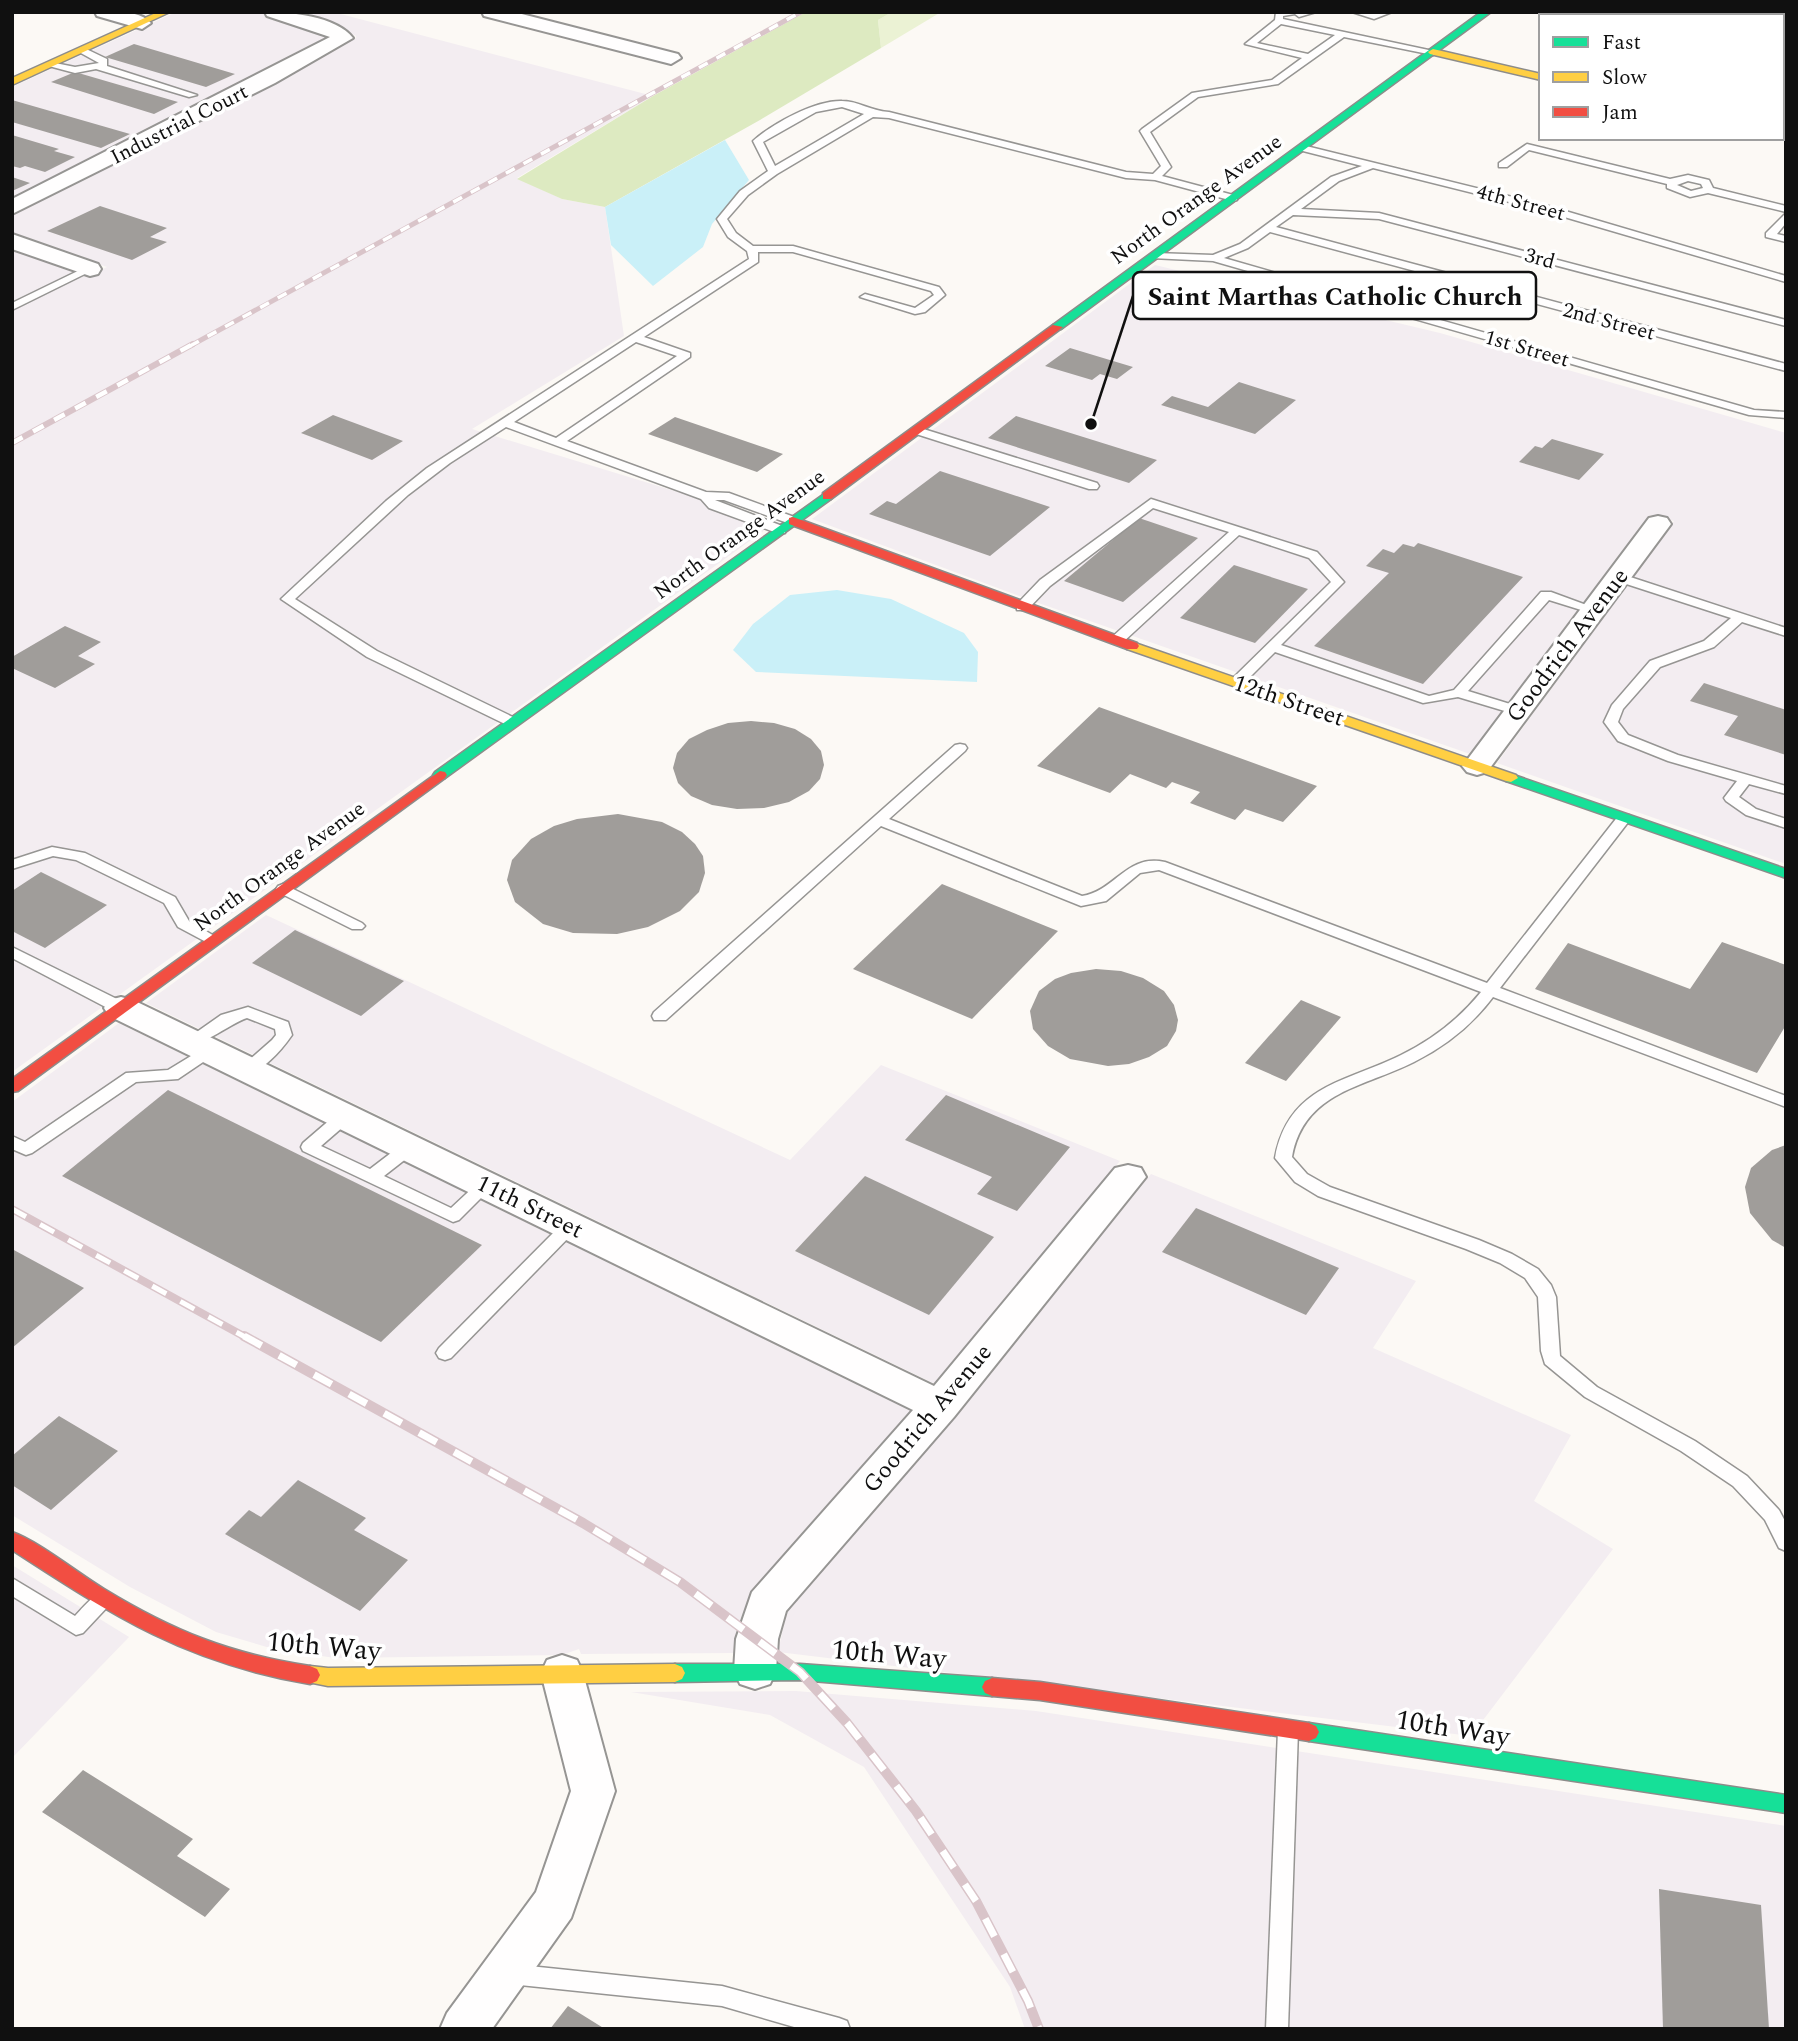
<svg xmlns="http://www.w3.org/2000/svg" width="1798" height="2041" font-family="Spectral,serif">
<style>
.industrial{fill:#f3edf1}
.green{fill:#ebf2d4}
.forest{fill:#ddeac1}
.water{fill:#caf0f8}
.building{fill:#a09d9a}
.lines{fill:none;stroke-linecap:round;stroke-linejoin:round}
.lane-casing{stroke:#969593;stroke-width:3}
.street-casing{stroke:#969593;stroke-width:4}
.fast-casing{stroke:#8d8c8a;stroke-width:3}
.slow-casing{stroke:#8d8c8a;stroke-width:3}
.jam-casing{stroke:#8d8c8a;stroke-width:3}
.lane{fill:#fffefe;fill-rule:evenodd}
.street{fill:#fffefe;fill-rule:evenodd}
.fast{fill:#16e098;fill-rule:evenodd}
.slow{fill:#ffcf43;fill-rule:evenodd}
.jam{fill:#f24e42;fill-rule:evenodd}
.rail-far3-casing{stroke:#d9c4c9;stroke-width:5}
.rail-far2-casing{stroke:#d9c4c9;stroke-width:6}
.rail-far1-casing{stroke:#d9c4c9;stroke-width:8}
.rail-casing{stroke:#d9c4c9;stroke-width:10}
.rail-far3{stroke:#fff;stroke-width:3.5;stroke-dasharray:10;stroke-linecap:butt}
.rail-far2{stroke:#fff;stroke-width:4.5;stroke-dasharray:12;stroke-linecap:butt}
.rail-far1{stroke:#fff;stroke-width:5;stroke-dasharray:16;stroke-linecap:butt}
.rail{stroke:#fff;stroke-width:7;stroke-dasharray:20;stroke-linecap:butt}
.labels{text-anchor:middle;stroke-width:7;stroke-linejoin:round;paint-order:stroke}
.far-street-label{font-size:21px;fill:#101010;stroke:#fff}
.street-label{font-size:24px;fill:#101010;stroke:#fff}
.near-street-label{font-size:28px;fill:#101010;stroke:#fff}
.leader{fill:none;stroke:#101010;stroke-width:2.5}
.callout-dot{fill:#101010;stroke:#fff;stroke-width:2.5}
.callout{fill:#fff;stroke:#101010;stroke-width:2.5}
.callout-label{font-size:26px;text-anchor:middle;font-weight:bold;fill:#101010}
</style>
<rect width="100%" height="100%" fill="#fcf9f5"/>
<g class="industrial">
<polygon points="176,12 257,12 314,30 332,38 12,202 12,87"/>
<polygon points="292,12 333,12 653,96 517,178 562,199 605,207 624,336 472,429 776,522 12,1072 12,249 89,276 107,267 12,233 12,214 356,38 356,36 343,29"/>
<polygon points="1155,265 1440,333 1786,433 1786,864 1497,763 1674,521 1650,515 1470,754 1030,600 812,519"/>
<polygon points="266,915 790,1160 881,1065 1120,1161 935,1384 146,1003"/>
<polygon points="119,1023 912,1411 751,1594 737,1636 735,1653 581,1654 579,1649 562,1655 335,1658 270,1648 216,1632 130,1587 12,1515 12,1102"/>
<polygon points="1151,1174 1416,1281 1373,1348 1571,1435 1534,1501 1613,1549 1471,1736 778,1652 787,1610 944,1427"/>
<polygon points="12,1565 129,1637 12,1758"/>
<polygon points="796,1691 1036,1711 1786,1826 1786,2029 1025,2029 1010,1987 864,1767 770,1715 631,1692"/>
</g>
<polygon class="green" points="892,12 941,12 881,48 878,20"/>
<polygon class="forest" points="806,12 892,12 878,20 881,48 760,120 605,207 562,199 517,179 653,96"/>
<g class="water">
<polygon points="725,140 749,180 712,224 703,247 653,286 611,245 605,207"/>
<polygon points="837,590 891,599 964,633 978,652 977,682 756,672 733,650 753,624 790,595"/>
</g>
<g class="building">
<polygon points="134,44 235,74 206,87 105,57"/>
<polygon points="75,72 178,102 154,114 51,82"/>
<polygon points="12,100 130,134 101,148 12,122"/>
<polygon points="12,135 59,149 54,151 75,157 45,172 25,166 20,168 12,166"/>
<polygon points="12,177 30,183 12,191"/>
<polygon points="100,206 167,228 150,237 167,242 132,260 47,231"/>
<polygon points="1070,348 1133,367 1117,379 1100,374 1092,380 1045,366"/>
<polygon points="1239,382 1296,400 1255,434 1161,405 1172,396 1208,407"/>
<polygon points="333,415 403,441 372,460 301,433"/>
<polygon points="1016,416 1157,460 1129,483 988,438"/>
<polygon points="675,417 783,454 757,472 648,434"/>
<polygon points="1552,439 1604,454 1579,480 1519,462 1535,446 1542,448"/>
<polygon points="940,471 1050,507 990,556 869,514 887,501 896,504"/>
<polygon points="1139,518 1198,538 1123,602 1064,581"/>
<polygon points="1418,543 1523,577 1423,684 1314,646 1389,573 1366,566 1383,549 1394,553 1403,544 1414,547"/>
<polygon points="1234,565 1308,589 1255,643 1180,618"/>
<polygon points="65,626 101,642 78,656 95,664 55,688 12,668 12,657"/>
<polygon points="1704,683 1786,710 1786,755 1724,735 1738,716 1690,701"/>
<polygon points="1099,707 1317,786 1283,822 1245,809 1235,820 1190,803 1200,792 1172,782 1166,788 1130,774 1110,793 1037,766"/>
<polygon points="751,721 774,723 795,729 811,739 821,751 824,765 820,779 809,791 789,802 764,808 737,809 712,805 691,796 678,783 673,768 677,753 689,739 707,730 728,723"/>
<polygon points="618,814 662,822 682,832 695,844 703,856 705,873 699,892 680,911 648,927 617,934 573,933 543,924 515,902 507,880 512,860 531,839 554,826 577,819"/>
<polygon points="41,872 107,905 45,948 12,931 12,891"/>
<polygon points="942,884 1058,931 972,1019 853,969"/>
<polygon points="295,930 404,981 361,1016 252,963"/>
<polygon points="1722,942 1786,965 1786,1025 1757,1073 1535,989 1568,943 1690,989"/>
<polygon points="1096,969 1121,971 1143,978 1164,991 1174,1005 1178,1020 1176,1031 1167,1046 1149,1057 1129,1064 1108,1066 1070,1059 1048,1046 1033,1029 1030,1011 1039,991 1055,979 1071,973"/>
<polygon points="1301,1000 1341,1017 1286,1081 1245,1063"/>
<polygon points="168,1090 482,1245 381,1342 62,1176"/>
<polygon points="946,1095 1070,1147 1017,1211 977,1194 992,1177 905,1140"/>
<polygon points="1786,1145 1786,1248 1772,1240 1750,1213 1745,1187 1751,1168 1772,1150"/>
<polygon points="865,1176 994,1237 929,1315 795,1251"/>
<polygon points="1196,1208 1339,1268 1306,1315 1162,1252"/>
<polygon points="12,1249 84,1288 12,1348"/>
<polygon points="59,1416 118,1451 51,1510 12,1485 12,1456"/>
<polygon points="298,1480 366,1518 354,1530 408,1560 360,1611 225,1534 249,1510 261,1517"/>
<polygon points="83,1770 193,1839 177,1856 230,1889 205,1917 42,1812"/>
<polygon points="1659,1889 1761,1905 1769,2029 1663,2029"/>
<polygon points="568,2006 605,2029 550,2029"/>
</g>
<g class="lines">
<defs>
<g id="lane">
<path d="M1276,12H1316L1299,17L1295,14L1283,16V19L1438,52L1433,55L1344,37L1278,84L1198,97L1150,132L1171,167L1162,176L1237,196V200L1233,201L1155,180L1126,178L889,118L873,117L777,174L748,195L727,219L736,233L753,246H793L939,287L945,295L925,312L915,314L860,297L865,294L915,308L934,295L931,291L793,252H758V262L644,337L690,353V357L567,441L706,492L729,493L797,518V524L793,525L724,500H715L785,527V533H777L709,508L701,499L506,427L450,463L408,495L295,599L377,651L517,719L519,722L517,725H507L367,657L281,599L386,501L427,468L749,259L747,251L728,237L717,219L740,191L768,171L753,141C772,124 815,100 842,101C859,101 870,111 889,112L1126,172L1153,174L1161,166L1140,131L1142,129L1192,93L1272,80L1302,58L1245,44L1275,20ZM1281,24L1335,35L1308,54L1257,43ZM842,107L864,114L775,166L763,142L816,112ZM636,342L677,356L556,438L514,422Z"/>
<polygon points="1352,12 1392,12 1374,19"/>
<polygon points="82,47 107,59 107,66 197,95 189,97 96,69 75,73 45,65 50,62 75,67 99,63 79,52 77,50"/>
<path d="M1527,144L1670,179L1688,175L1709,180L1713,188L1786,206V212L1708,193L1690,197L1667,188V184L1529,150L1507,167H1499V163ZM1688,181L1701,184L1703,188L1691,191L1677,185Z"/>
<polygon points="1302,145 1545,205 1786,276 1786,282 1537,209 1373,168 1339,181 1301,209 1379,213 1786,320 1786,326 1379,219 1293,215 1276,227 1786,364 1786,371 1270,232 1248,248 1224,258 1754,410 1786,412 1786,418 1749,415 1213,261 1151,258 1150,256 1155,253 1213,255 1240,244 1331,177 1362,166 1299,150 1297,148"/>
<polygon points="1786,213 1786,223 1777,234 1786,236 1786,242 1766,237 1766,233"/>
<polygon points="86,267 95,269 12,310 12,303"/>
<polygon points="917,427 1097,483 1099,486 1097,489 1089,489 913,433 911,431"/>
<polygon points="1151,499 1317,552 1344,582 1281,645 1429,696 1454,690 1541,592 1551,592 1600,610 1594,614 1549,600 1468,691 1523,708 1525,711 1523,714 1518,715 1458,697 1423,703 1275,652 1242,685 1232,685 1232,679 1331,582 1309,558 1239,535 1122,643 1112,643 1112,637 1229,532 1153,508 1050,586 1027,610 1017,610 1017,604 1040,580"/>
<polygon points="1618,573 1786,628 1786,636 1742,622 1714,647 1660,667 1623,709 1618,722 1628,735 1678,755 1786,786 1786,794 1749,784 1739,797 1756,809 1786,819 1786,828 1746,815 1726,801 1724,798 1737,781 1668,761 1618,741 1604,722 1612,705 1650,661 1704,641 1731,618 1614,580 1612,577"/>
<path d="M960,744L965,745L967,748L965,751L889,819L1082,896C1115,891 1127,853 1165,862L1487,983L1619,815H1629L1631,818L1629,821L1500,988L1786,1096V1107L1493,997C1472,1025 1446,1046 1414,1062C1365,1087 1304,1091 1292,1157L1307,1174L1330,1187L1479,1240L1512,1254L1538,1269L1551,1285L1556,1297L1560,1356L1597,1387L1695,1441L1747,1476L1779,1510L1786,1523V1551L1779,1548L1765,1520L1733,1486L1681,1451L1585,1397L1545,1364L1541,1351L1538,1297L1525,1278L1500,1263L1466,1249L1318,1196L1295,1182L1275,1158C1288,1085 1347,1082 1401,1055C1432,1040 1459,1019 1481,992L1159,870L1140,873L1106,901L1081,906L881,826L666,1020H654L652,1016L654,1012L955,745Z"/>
<polygon points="52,847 85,853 175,897 189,921 221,940 213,945 208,943 178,927 164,903 76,860 53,856 12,869 12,860"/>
<polygon points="283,884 362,923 365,926 362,929 352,929 278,892 276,889 278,886"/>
<polygon points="12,947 127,1004 129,1008 127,1012 115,1012 12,958"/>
<path d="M248,1007L288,1022L292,1035C283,1048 260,1077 242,1072L240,1068L272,1040L276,1035L275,1029L247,1018C231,1023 200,1048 186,1045L184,1041L221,1015Z"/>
<polygon points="209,1045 215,1046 217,1050 215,1054 178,1079 136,1082 32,1153 26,1155 12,1149 12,1136 25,1142 126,1073 168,1070"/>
<polygon points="345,1110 351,1112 353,1116 351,1120 321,1146 370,1169 404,1143 416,1143 418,1147 416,1151 384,1176 451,1208 480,1181 492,1181 494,1185 459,1220 453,1222 303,1151 301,1147 303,1143 339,1112"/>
<polygon points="570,1220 576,1222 579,1226 576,1230 451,1358 445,1360 439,1358 436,1353 439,1348 564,1222"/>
<path d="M12,1578L75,1616C85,1606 95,1590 110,1595L113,1601L83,1633L76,1635L12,1596Z"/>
<polygon points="1288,1721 1295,1724 1298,1730 1288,2029 1266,2029 1278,1730 1281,1724"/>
<polygon points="510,1964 722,1986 839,2018 847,2021 850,2029 801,2029 722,2006 510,1984 502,1981 499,1974 502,1967"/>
</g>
<g id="street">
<path d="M95,12C112,12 139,9 151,23L142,29L97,16Z"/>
<path d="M265,12C290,12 336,16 353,38L275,83L12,214V199L330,37L267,16Z"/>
<polygon points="482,12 514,12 678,54 681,58 671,64 484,16"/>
<polygon points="1750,12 1783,12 1785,16 1782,20 1782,16 1752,16"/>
<polygon points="12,234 98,264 101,269 98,274 90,276 12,249"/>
<polygon points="1658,516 1667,518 1671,524 1487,772 1477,775 1467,772 1462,766 1467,760 1649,518"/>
<polygon points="121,997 133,1000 934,1386 1115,1168 1128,1165 1141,1168 1146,1177 954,1417 786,1611 778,1639 776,1671 770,1684 755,1689 740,1684 734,1671 736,1639 752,1592 913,1410 109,1016 104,1008 109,1000"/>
<polygon points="562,1655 577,1660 583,1673 615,1791 571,1918 492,2029 440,2029 447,2013 536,1892 571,1791 541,1673 547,1660"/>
</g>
<g id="fast">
<polygon points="1481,12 1491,12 1061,329 1053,329 1053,325"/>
<polygon points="1782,131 1786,132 1786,138 1782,137"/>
<polygon points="827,492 833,496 831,499 445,778 435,778 433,775 435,772"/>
<polygon points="1511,774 1786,869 1786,878 1506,781 1504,778"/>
<polygon points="675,1664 800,1664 992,1678 999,1681 1002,1687 999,1693 992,1696 800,1680 675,1682 668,1679 665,1673 668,1667"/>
<polygon points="1309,1723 1786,1795 1786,1813 1309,1741 1302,1738 1299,1732 1302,1726"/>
</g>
<g id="slow">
<polygon points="158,12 170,12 12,85 12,78"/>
<polygon points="1433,49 1541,74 1541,80 1430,54 1428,52"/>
<polygon points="1132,642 1516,775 1518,778 1511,782 1506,781 1127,649 1127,643"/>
<polygon points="675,1664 682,1667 685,1673 682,1679 675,1682 328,1686 303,1681 300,1675 303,1669 310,1666 328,1668"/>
</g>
<g id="jam">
<polygon points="1053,325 1063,327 831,499 823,499 823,493"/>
<polygon points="793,517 1137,643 1139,646 1137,649 1127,649 789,524 789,518"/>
<polygon points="440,771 445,772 447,775 445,778 18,1091 12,1092 12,1079"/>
<path d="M12,1532C38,1541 79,1574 104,1589C173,1631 230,1654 310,1666L317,1669L320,1675L317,1681L310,1684C186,1663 115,1617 12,1550Z"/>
<polygon points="992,1678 1040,1682 1309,1723 1316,1726 1319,1732 1316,1738 1309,1741 1040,1700 992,1696 985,1693 982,1687 985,1681"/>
</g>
</defs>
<use href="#lane" class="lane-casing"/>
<use href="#street" class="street-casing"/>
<use href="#fast" class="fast-casing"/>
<use href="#slow" class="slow-casing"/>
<use href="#jam" class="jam-casing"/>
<use href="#lane" class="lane"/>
<use href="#street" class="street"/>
<use href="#fast" class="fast"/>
<use href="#slow" class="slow"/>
<use href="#jam" class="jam"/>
<defs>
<polyline id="rail-far3" points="190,346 801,12"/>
<polyline id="rail-far2" points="12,443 193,344"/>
<polyline id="rail-far1" points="12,1209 247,1338"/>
<polyline id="rail" points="244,1336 583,1523 680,1582 800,1672 847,1723 916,1811 976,1901 1028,2001 1039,2029"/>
</defs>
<use href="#rail-far3" class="rail-far3-casing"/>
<use href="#rail-far2" class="rail-far2-casing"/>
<use href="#rail-far1" class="rail-far1-casing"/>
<use href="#rail" class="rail-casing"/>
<use href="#rail-far3" class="rail-far3"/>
<use href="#rail-far2" class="rail-far2"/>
<use href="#rail-far1" class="rail-far1"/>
<use href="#rail" class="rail"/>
</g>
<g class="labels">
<g class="far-street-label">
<text transform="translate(179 124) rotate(-27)" y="7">Industrial Court</text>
<text transform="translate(1196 199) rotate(-36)" y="7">North Orange Avenue</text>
<text transform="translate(1521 202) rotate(15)" y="7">4th Street</text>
<text transform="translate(1540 258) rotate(15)" y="7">3rd</text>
<text transform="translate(1609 321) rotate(15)" y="7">2nd Street</text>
<text transform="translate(1527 348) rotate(16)" y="7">1st Street</text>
<text transform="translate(739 534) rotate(-36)" y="7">North Orange Avenue</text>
<text transform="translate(279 866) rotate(-36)" y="7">North Orange Avenue</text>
</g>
<g class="street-label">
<text transform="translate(1567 645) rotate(-53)" y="8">Goodrich Avenue</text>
<text transform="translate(1289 700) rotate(19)" y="8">12th Street</text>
<text transform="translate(530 1206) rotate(26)" y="8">11th Street</text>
<text transform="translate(927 1418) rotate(-50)" y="8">Goodrich Avenue</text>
</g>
<g class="near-street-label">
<text transform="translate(324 1645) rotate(5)" y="10">10th Way</text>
<text transform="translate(889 1653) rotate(5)" y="10">10th Way</text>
<text transform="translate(1453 1727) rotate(9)" y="10">10th Way</text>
</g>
</g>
<path class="leader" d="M1091 424L1133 296"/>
<circle class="callout-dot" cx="1091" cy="424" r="7"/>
<rect class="callout" x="1133" y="272" width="403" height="47" rx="7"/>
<g class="callout-label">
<text x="1335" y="305">Saint Marthas Catholic Church</text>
</g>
<rect width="1798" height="2041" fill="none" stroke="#101010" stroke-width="28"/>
<rect x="1539" y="14" width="245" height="126" fill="#ffffff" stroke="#9f9f9f" stroke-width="2"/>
<rect x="1553" y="37" width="35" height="10" fill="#16e098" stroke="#9f9f9f" stroke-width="2"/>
<text x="1602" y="49" font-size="21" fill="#101010">Fast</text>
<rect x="1553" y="72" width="35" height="10" fill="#ffcf43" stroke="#9f9f9f" stroke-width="2"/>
<text x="1602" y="84" font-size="21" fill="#101010">Slow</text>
<rect x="1553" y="107" width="35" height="10" fill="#f24e42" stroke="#9f9f9f" stroke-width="2"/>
<text x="1602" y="119" font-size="21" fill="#101010">Jam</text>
</svg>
